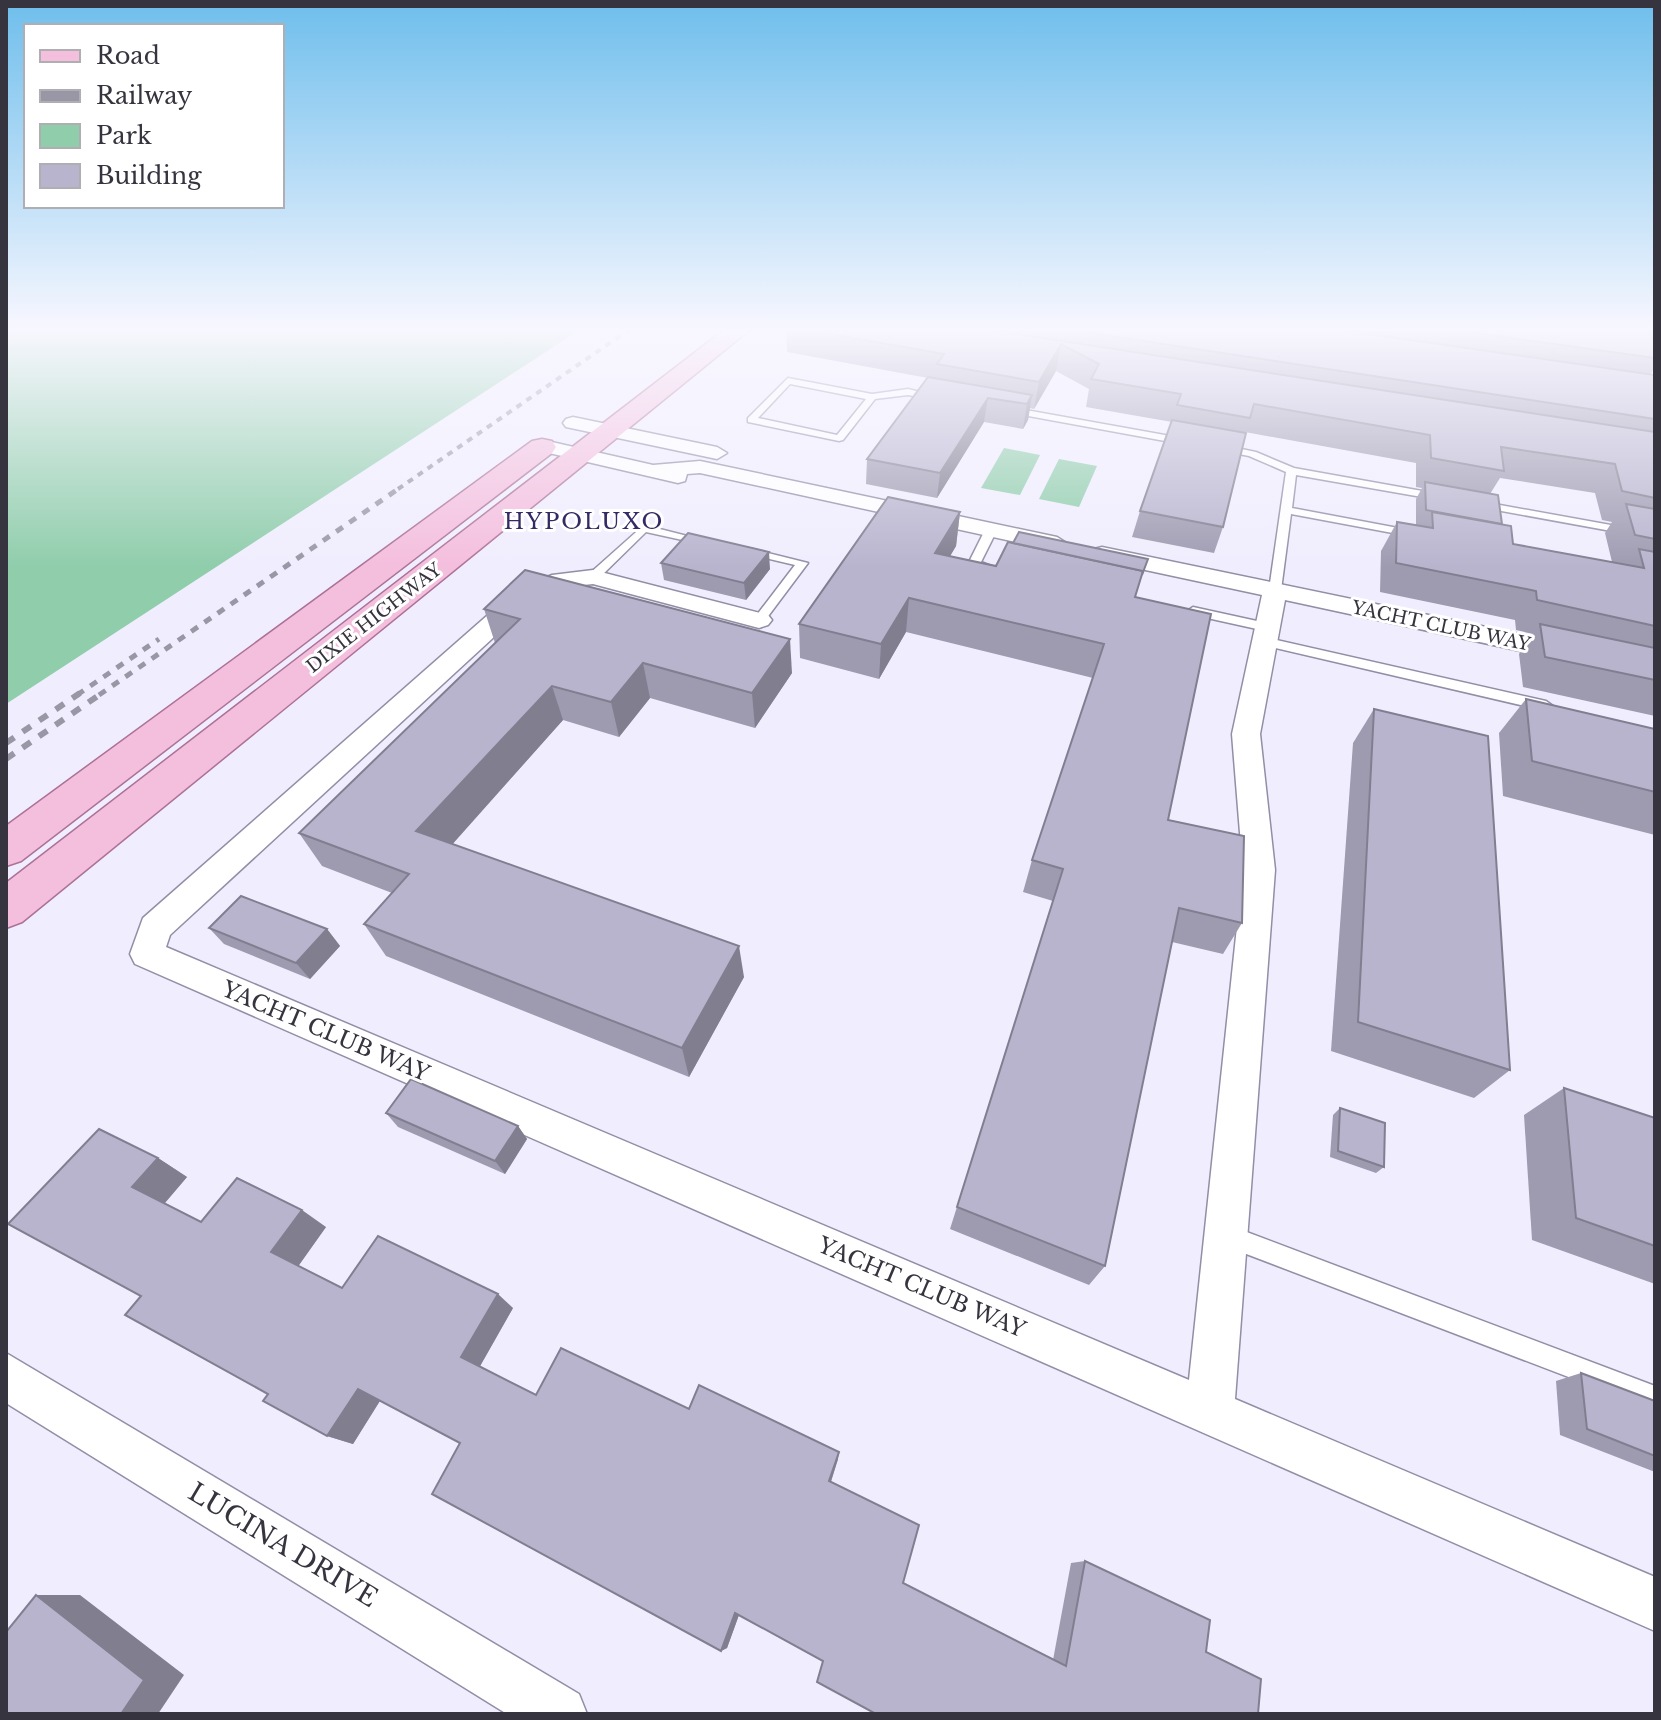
<svg xmlns="http://www.w3.org/2000/svg" width="1661" height="1720" font-family="'Libre Baskerville',serif">
<style>
.green{fill:#8fcdab}
.lines{fill:none;stroke-linecap:round;stroke-linejoin:round}
.lane-casing{stroke:#918ea6;stroke-width:3}
.street-casing{stroke:#918ea6;stroke-width:3}
.primary-casing{stroke:#ac7197;stroke-width:3}
.lane{fill:#fff;fill-rule:evenodd}
.street{fill:#fff;fill-rule:evenodd}
.primary{fill:#f4bedd;fill-rule:evenodd}
.rail-far2{stroke:#9997a5;stroke-width:4;stroke-dasharray:6 6;stroke-linecap:butt}
.rail-far1{stroke:#9997a5;stroke-width:5;stroke-dasharray:8 8;stroke-linecap:butt}
.rail{stroke:#9997a5;stroke-width:6;stroke-dasharray:10 10;stroke-linecap:butt}
.wall{fill:#9e9bb1;fill-rule:evenodd}
.shaded-wall{fill:#817e90}
.building{fill:#b8b4ce;stroke:#817e90;stroke-width:2}
.labels{text-anchor:middle;stroke-width:6;stroke-linejoin:round;paint-order:stroke}
.far-street-label{font-size:18px;fill:#36353f;stroke:#fff}
.far-quarter-label{font-size:22px;letter-spacing:2px;fill:#342b66;stroke:#fff}
.street-label{font-size:22px;fill:#36353f;stroke:#fff}
.near-street-label{font-size:26px;fill:#36353f;stroke:#fff}
</style>
<rect width="100%" height="100%" fill="#f0eefe"/>
<g class="green">
<polygon points="6,327 584,327 6,704"/>
<polygon points="1004,448 1040,455 1020,495 981,488"/>
<polygon points="1059,459 1097,466 1079,507 1039,499"/>
</g>
<g class="lines">
<defs>
<g id="lane">
<path d="M788,378L872,394L908,389L940,397L935,400L908,395L875,399L843,440L839,441L748,422V418ZM790,384L866,399L837,435L758,418Z"/>
<polygon points="1009,407 1187,439 1192,442 1187,445 1006,412 1006,408"/>
<polygon points="1222,445 1256,452 1294,468 1439,494 1444,497 1439,500 1296,475 1292,508 1414,531 1420,534 1414,537 1291,514 1281,590 1275,594 1269,590 1286,472 1249,456 1218,450 1217,448"/>
<polygon points="1478,501 1655,533 1655,539 1474,506 1473,504"/>
<polygon points="644,525 711,542 705,545 646,532 597,580 589,580 589,574"/>
<polygon points="991,527 997,530 981,562 996,568 990,572 970,566 968,564 985,530"/>
<polygon points="748,548 808,563 763,623 759,624 753,620 795,565 744,553 742,551"/>
<polygon points="1193,607 1266,623 1272,627 1266,631 1189,614 1187,611"/>
<polygon points="1263,637 1546,701 1553,706 1546,711 1258,644 1257,641"/>
<polygon points="1228,1225 1655,1386 1655,1410 1220,1244 1217,1236 1220,1228"/>
</g>
<g id="street">
<polygon points="573,417 717,447 727,453 717,459 566,427 563,423 566,419"/>
<polygon points="543,440 653,465 700,461 1057,537 1068,544 1057,551 700,473 687,474 685,481 678,483 536,450 533,446 536,442"/>
<polygon points="1102,547 1655,662 1655,680 1285,600 1260,734 1275,870 1235,1399 1655,1577 1655,1631 135,964 130,954 143,918 515,591 552,575 593,570 768,615 772,620 768,625 759,628 593,584 565,587 533,601 170,935 166,947 1189,1380 1243,870 1232,734 1262,595 1094,559 1090,554 1094,549"/>
<polygon points="6,1353 579,1694 587,1714 507,1714 6,1403"/>
</g>
<g id="primary">
<polygon points="728,327 753,327 22,922 6,928 6,883"/>
<polygon points="542,439 552,441 556,447 552,453 21,861 6,866 6,826 532,441"/>
</g>
</defs>
<use href="#lane" class="lane-casing"/>
<use href="#street" class="street-casing"/>
<use href="#primary" class="primary-casing"/>
<use href="#lane" class="lane"/>
<use href="#street" class="street"/>
<use href="#primary" class="primary"/>
<polyline class="rail-far2" points="398,489 633,327"/>
<g class="rail-far1">
<polyline points="77,695 159,639"/>
<polyline points="99,695 401,487"/>
</g>
<g class="rail">
<polyline points="6,743 80,693"/>
<polyline points="6,759 102,693"/>
</g>
</g>
<g class="wall">
<path d="M786,327H1655V337H1652L1655,344V367L1650,375H1655V716L1523,687L1519,654L1533,634L1516,630L1515,620L1380,592L1381,551L1397,522L1416,525V499L1422,488L1416,487V463L1245,432L1223,527L1214,553L1132,537L1140,511L1172,422L1086,407L1089,389L1056,371L1034,409L1030,408L1028,420L1023,429L984,422L937,498L866,484L867,459L928,378L787,352ZM1500,478L1595,493L1602,520L1612,522L1605,533L1612,562L1513,544L1502,524L1490,494Z"/>
<polygon points="960,512 956,546 950,556 1135,597 1168,820 1242,923 1223,954 1172,942 1105,1266 1089,1285 950,1229 1053,901 1023,892 1032,860 1093,678 906,632 879,679 800,658 799,624"/>
<polygon points="661,563 770,569 746,600 664,580"/>
<polygon points="484,609 792,673 755,728 650,698 619,737 563,720 452,844 744,977 689,1077 386,956 364,924 392,893 322,866 299,833 495,643"/>
<polygon points="1526,699 1655,729 1655,835 1503,796 1499,733"/>
<polygon points="1374,709 1510,1070 1474,1098 1331,1051 1353,743"/>
<polygon points="209,928 327,929 340,946 310,979 224,944"/>
<polygon points="1564,1088 1655,1118 1655,1284 1532,1240 1524,1115"/>
<polygon points="1340,1108 1384,1167 1376,1173 1330,1157 1333,1115"/>
<polygon points="386,1113 518,1126 527,1139 505,1174 398,1127"/>
<polygon points="158,1158 187,1177 165,1203 201,1222 326,1227 298,1266 342,1288 513,1308 480,1366 536,1395 689,1409 838,1459 831,1482 903,1583 1053,1660 1071,1563 1085,1561 1206,1652 1261,1679 817,1682 823,1661 739,1615 727,1648 721,1651 460,1443 380,1401 353,1444 327,1436 268,1394 141,1296"/>
<polygon points="1581,1373 1655,1401 1655,1472 1560,1435 1556,1381"/>
</g>
<g class="shaded-wall">
<polygon points="1061,344 1056,371 1034,409 1039,382"/>
<polygon points="1032,395 1028,420 1023,429 1027,404"/>
<polygon points="988,398 984,422 937,498 940,473"/>
<polygon points="960,512 956,546 932,587 935,553"/>
<polygon points="769,552 770,569 746,600 744,583"/>
<polygon points="909,598 906,632 879,679 881,644"/>
<polygon points="790,639 792,673 755,728 752,693"/>
<polygon points="643,663 650,698 619,737 611,702"/>
<polygon points="552,686 563,720 434,865 416,831"/>
<polygon points="327,929 340,946 310,979 296,963"/>
<polygon points="739,946 744,977 689,1077 682,1048"/>
<polygon points="518,1126 527,1139 505,1174 495,1161"/>
<polygon points="158,1158 187,1177 163,1205 132,1187"/>
<polygon points="302,1210 326,1227 297,1268 271,1252"/>
<polygon points="498,1294 513,1308 479,1368 461,1357"/>
<polygon points="358,1389 381,1399 353,1444 327,1436"/>
<polygon points="839,1452 838,1459 829,1487 829,1481"/>
<polygon points="36,1595 80,1595 184,1675 158,1714 121,1714"/>
<polygon points="740,1612 727,1648 721,1651 735,1613"/>
</g>
<g class="building">
<polygon points="790,327 970,327 1655,432 1655,498 1622,491 1615,464 1501,447 1504,471 1431,458 1430,435 1254,404 1250,418 1177,405 1181,394 1091,379 1099,364 1061,344 1039,382 937,364 944,354"/>
<polygon points="1052,327 1319,327 1655,375 1655,419"/>
<polygon points="1433,327 1648,327 1655,344 1655,358"/>
<polygon points="928,377 1032,395 1027,404 988,398 940,473 867,459"/>
<polygon points="1172,420 1246,433 1223,527 1140,511"/>
<polygon points="1425,482 1498,495 1502,524 1426,510"/>
<polygon points="888,497 960,512 935,553 996,566 1008,542 1143,571 1135,597 1211,614 1168,820 1244,836 1242,923 1179,908 1105,1266 957,1207 1063,869 1032,860 1104,644 909,598 881,644 799,624"/>
<polygon points="1626,504 1655,509 1655,539 1635,535"/>
<polygon points="1432,512 1511,526 1513,544 1644,568 1639,549 1655,552 1655,626 1537,600 1536,591 1396,563 1397,522 1433,528"/>
<polygon points="1019,532 1148,559 1142,575 1143,571 1013,543"/>
<polygon points="688,533 769,552 744,583 661,563"/>
<polygon points="525,570 790,639 752,693 643,663 611,702 552,686 416,831 739,946 682,1048 364,924 409,874 299,833 520,619 484,609"/>
<polygon points="1540,624 1655,648 1655,680 1545,657"/>
<polygon points="1526,699 1655,729 1655,792 1532,761"/>
<polygon points="1374,709 1488,736 1510,1070 1358,1022"/>
<polygon points="241,896 327,929 296,963 209,928"/>
<polygon points="411,1079 518,1126 495,1161 386,1113"/>
<polygon points="1564,1088 1655,1118 1655,1246 1576,1218"/>
<polygon points="1340,1108 1385,1123 1384,1167 1338,1151"/>
<polygon points="99,1129 158,1158 132,1187 201,1222 237,1178 302,1210 271,1252 342,1288 378,1236 498,1294 461,1357 536,1395 561,1348 689,1409 699,1385 839,1452 829,1481 919,1525 903,1583 1066,1666 1085,1561 1210,1620 1206,1652 1261,1679 1258,1714 876,1714 817,1682 823,1661 735,1613 721,1651 432,1494 460,1443 358,1389 327,1436 263,1401 268,1394 125,1315 141,1296 8,1224"/>
<polygon points="1581,1373 1655,1401 1655,1456 1587,1429"/>
<polygon points="36,1595 144,1680 121,1714 6,1714 6,1632"/>
</g>
<linearGradient id="sky" x2="0" y2="1"><stop stop-color="#6ebeec"/><stop offset="0.58" stop-color="#f8f7ff"/><stop offset="1" stop-color="#f8f7ff" stop-opacity="0"/></linearGradient>
<rect width="1661" height="568" fill="url(#sky)"/>
<g class="labels">
<g class="far-street-label">
<text transform="translate(374 618) rotate(-38)" y="6">DIXIE HIGHWAY</text>
<text transform="translate(1441 626) rotate(12)" y="6">YACHT CLUB WAY</text>
</g>
<g class="far-quarter-label">
<text x="584" y="529">HYPOLUXO</text>
</g>
<g class="street-label">
<text transform="translate(326 1031) rotate(23)" y="8">YACHT CLUB WAY</text>
<text transform="translate(922 1287) rotate(23)" y="8">YACHT CLUB WAY</text>
</g>
<g class="near-street-label">
<text transform="translate(283 1545) rotate(31)" y="9">LUCINA DRIVE</text>
</g>
</g>
<rect width="1661" height="1720" fill="none" stroke="#36353f" stroke-width="16"/>
<rect x="24" y="24" width="260" height="184" fill="#ffffff" stroke="#afaeb2" stroke-width="2"/>
<rect x="40" y="50" width="40" height="12" fill="#f4bedd" stroke="#afaeb2" stroke-width="2"/>
<text x="96" y="64" font-size="24" fill="#36353f">Road</text>
<rect x="40" y="90" width="40" height="12" fill="#9997a5" stroke="#afaeb2" stroke-width="2"/>
<text x="96" y="104" font-size="24" fill="#36353f">Railway</text>
<rect x="40" y="124" width="40" height="24" fill="#8fcdab" stroke="#afaeb2" stroke-width="2"/>
<text x="96" y="144" font-size="24" fill="#36353f">Park</text>
<rect x="40" y="164" width="40" height="24" fill="#b8b4ce" stroke="#afaeb2" stroke-width="2"/>
<text x="96" y="184" font-size="24" fill="#36353f">Building</text>
</svg>
